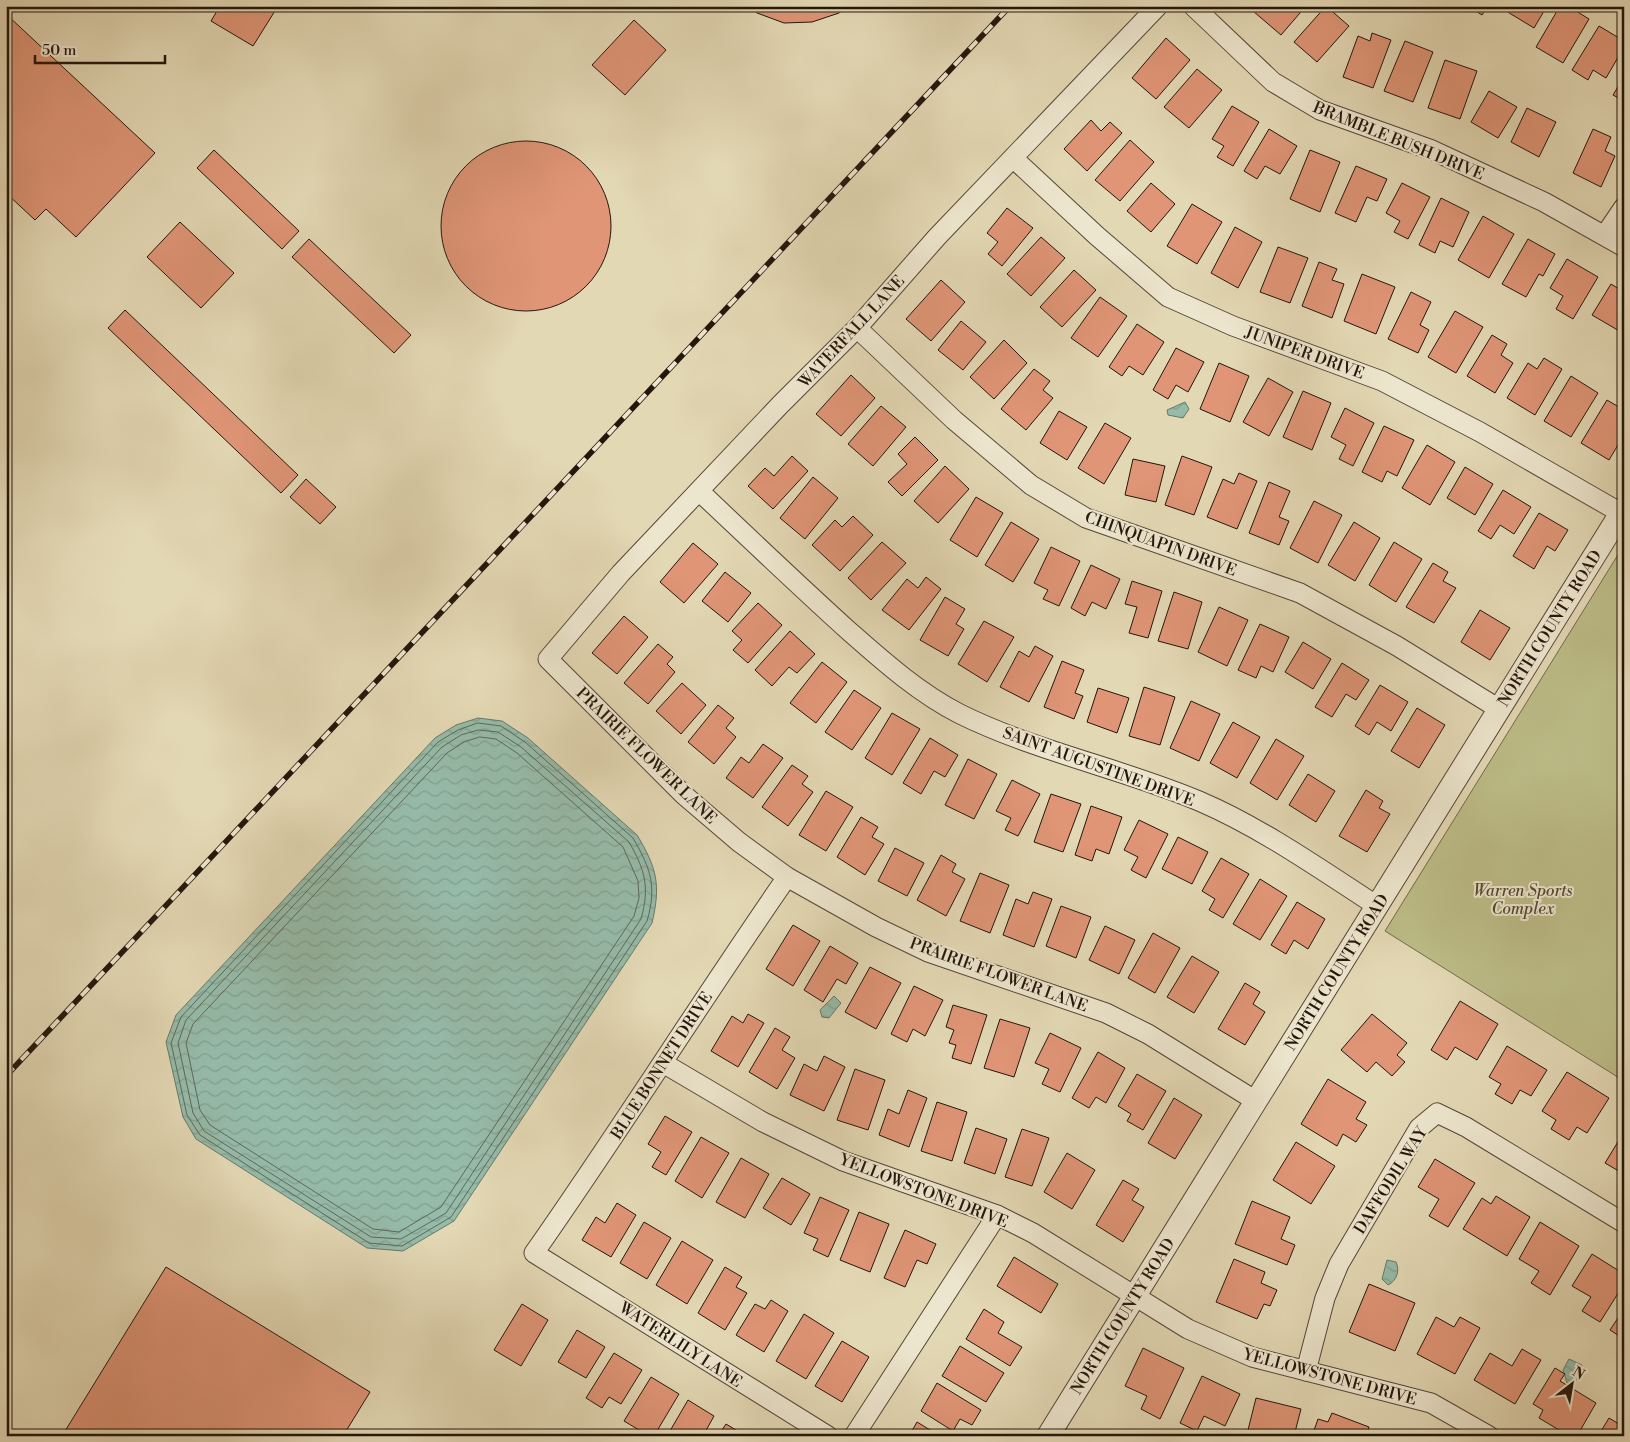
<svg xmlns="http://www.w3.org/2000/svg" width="1630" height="1442" font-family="'Libre Bodoni',serif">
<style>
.green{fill:#bcbc87;stroke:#70694a}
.water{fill:url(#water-waves);stroke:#68796a}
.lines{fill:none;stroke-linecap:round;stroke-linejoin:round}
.shore{stroke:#5d685a;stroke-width:1}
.building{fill:#df9576;stroke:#24160c}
.minor-casing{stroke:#544636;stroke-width:21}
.tertiary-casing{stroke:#544636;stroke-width:24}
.minor{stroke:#ede6ce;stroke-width:19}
.tertiary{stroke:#ede6ce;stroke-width:22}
.rail-casing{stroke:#24160c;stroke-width:5.5}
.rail{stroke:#ede6ce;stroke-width:4;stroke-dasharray:11;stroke-linecap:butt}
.labels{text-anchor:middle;stroke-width:4;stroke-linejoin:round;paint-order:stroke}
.street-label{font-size:16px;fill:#24160c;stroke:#ede6ce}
.park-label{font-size:16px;font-style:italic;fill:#524831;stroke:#ede6ce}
</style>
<defs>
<pattern id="water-waves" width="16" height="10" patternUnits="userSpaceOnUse" patternTransform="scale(1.25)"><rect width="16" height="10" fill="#96bba9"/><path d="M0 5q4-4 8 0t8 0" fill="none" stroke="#81a090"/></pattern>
</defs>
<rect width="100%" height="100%" fill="#e3d8b4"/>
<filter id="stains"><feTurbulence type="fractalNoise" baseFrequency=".004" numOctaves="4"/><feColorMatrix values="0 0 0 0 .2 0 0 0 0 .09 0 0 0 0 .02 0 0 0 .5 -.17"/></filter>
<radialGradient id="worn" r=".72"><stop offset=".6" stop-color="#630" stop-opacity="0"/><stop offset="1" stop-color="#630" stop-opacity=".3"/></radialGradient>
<polygon class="green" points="1624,545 1624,1081 1385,931"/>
<g class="water">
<polygon points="1185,402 1189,409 1183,418 1168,415 1167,410"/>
<path d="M478,718L502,721L528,738L637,835C657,868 661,885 652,923L454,1221L403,1251L367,1248L196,1139L183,1117L166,1042L176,1015L435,738L456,725Z"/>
<polygon points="834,996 841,1003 829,1018 822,1017 820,1010"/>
<path d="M1387,1260L1396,1262C1400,1270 1397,1281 1388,1285L1382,1279Z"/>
<polygon points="1569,1359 1582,1365 1580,1377 1572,1383 1567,1383 1563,1370"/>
</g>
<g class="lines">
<g class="shore">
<path d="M478,723L501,726L525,742L633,838C651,869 657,887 647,921L451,1217L402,1246L369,1243L200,1135L187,1115L171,1043L181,1017L438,742L458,730Z"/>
<path d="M479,730L498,732L521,747L629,842C645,870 650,887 641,919L446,1213L401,1239L371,1237L204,1131L193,1113L178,1043L186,1020L442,747L461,735Z"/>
<polygon points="480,737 496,739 517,753 623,847 638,881 639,898 634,916 441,1207 399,1232 373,1229 210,1125 200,1110 186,1043 193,1024 447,753 464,742"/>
</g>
</g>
<g class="building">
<polygon points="220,6 278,6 253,46 211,21"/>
<polygon points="748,6 848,6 839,13 812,22 784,23 757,13"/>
<polygon points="1258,6 1306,6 1281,35 1253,11"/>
<polygon points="1326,6 1349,26 1317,62 1294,42"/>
<polygon points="1468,6 1488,6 1482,15"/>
<polygon points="1509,6 1547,6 1534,28 1506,11"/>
<polygon points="1560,6 1568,6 1589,19 1563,63 1536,47"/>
<polygon points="6,14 155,153 76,237 46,209 35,220 6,193"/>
<polygon points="634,20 666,50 625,95 592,65"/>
<polygon points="1599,26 1624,41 1624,47 1606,78 1593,70 1588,80 1572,70"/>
<polygon points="1372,33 1391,40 1373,88 1343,77 1358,36 1370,41"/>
<polygon points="1166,38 1190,60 1156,99 1132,78"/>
<polygon points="1405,41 1433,52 1413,102 1384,91"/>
<polygon points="1445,60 1477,71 1460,119 1428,108"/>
<polygon points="1197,69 1222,90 1189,128 1164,107"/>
<polygon points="1624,77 1624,101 1613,95"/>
<polygon points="1489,91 1517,107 1498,138 1471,122"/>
<polygon points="1232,106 1259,122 1233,166 1217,157 1224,146 1212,139"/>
<polygon points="1527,108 1556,122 1539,157 1511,142"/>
<polygon points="1091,120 1101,131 1110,122 1122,133 1087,171 1064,149"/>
<polygon points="1269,129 1297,146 1280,174 1265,166 1257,179 1244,171"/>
<polygon points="1593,129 1611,137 1605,151 1615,156 1601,187 1573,173"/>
<polygon points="1130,140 1154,162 1120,201 1095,180"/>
<circle cx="526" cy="226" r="85"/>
<polygon points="214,150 299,231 282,249 197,168"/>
<polygon points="1310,150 1340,162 1320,212 1290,199"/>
<polygon points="1356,166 1387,179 1377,201 1367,197 1356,222 1335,213"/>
<polygon points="1151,183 1175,204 1151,232 1127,211"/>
<polygon points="1402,183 1430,197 1408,239 1394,232 1400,221 1386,213"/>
<polygon points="1441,198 1469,212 1453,247 1440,241 1435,253 1419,245"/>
<polygon points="1192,204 1222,222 1197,264 1167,246"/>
<polygon points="1007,208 1033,228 1002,266 988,254 998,242 987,233"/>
<polygon points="1483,216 1514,234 1489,278 1458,260"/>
<polygon points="180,222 234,273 201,308 147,257"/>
<polygon points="1235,227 1262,242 1238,288 1211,273"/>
<polygon points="1041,237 1065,258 1031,296 1007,274"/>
<polygon points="309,239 411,335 394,353 292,257"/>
<polygon points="1528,239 1555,254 1543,276 1539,274 1526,297 1502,284"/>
<polygon points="1278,247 1308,258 1290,303 1260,292"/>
<polygon points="1567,259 1598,277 1573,319 1556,309 1563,296 1550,288"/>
<polygon points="1319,262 1337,269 1332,280 1344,284 1332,318 1302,306"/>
<polygon points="1074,270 1096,290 1062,327 1040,307"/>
<polygon points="1362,274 1395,287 1376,334 1344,321"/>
<polygon points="941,280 965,302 931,341 906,319"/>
<polygon points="1611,284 1624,292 1624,327 1621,332 1592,315"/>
<polygon points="1411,292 1431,302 1420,325 1429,330 1418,353 1388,339"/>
<polygon points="1100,297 1127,316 1098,357 1071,338"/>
<polygon points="125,310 298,475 281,493 108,328"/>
<polygon points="1455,311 1483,327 1456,373 1428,357"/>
<polygon points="961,321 986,342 963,370 938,350"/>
<polygon points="1137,324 1164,342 1143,375 1129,366 1122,376 1109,367"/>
<polygon points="1492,335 1507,344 1501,355 1513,363 1495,393 1467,376"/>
<polygon points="1004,340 1027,363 994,399 970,377"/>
<polygon points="1176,348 1204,362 1188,392 1176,385 1168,399 1153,390"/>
<polygon points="1544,358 1562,369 1535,415 1507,398 1528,363 1537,369"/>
<polygon points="1219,363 1249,376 1230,422 1200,409"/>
<polygon points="1034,369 1050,381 1043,390 1053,398 1026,430 1001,409"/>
<polygon points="851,375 875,398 841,436 816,414"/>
<polygon points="1571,376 1598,393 1571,437 1544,421"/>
<polygon points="1268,378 1293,392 1269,436 1243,422"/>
<polygon points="1303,391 1331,403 1312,450 1283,437"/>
<polygon points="1607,400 1624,410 1624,435 1609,460 1581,443"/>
<polygon points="881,406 906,427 873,466 848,444"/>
<polygon points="1345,408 1374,423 1353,466 1339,459 1346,445 1331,437"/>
<polygon points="1059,411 1087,427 1067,460 1040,443"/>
<polygon points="1105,423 1131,438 1104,484 1078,468"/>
<polygon points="1384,426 1414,440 1397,476 1387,471 1382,482 1362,472"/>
<polygon points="915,437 938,460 902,496 888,482 907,464 898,454"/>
<polygon points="1427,445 1455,462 1430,505 1402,488"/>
<polygon points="792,456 808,471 773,509 748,486 765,468 774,476"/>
<polygon points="1182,456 1212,467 1194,515 1165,505"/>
<polygon points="1133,459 1165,466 1156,502 1125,495"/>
<polygon points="945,466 969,489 938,523 914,501"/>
<polygon points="1465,467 1493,484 1475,515 1447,498"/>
<polygon points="1239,473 1257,481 1237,529 1207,517 1223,479 1234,484"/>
<polygon points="813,477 838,498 805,539 780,518"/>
<polygon points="306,479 336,507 320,524 290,497"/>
<polygon points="1269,482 1290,491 1279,517 1289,521 1279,545 1249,533"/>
<polygon points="1503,490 1531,507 1514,534 1500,525 1491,539 1478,531"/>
<polygon points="976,497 1003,513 977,557 950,540"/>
<polygon points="1314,501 1342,515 1318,563 1290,548"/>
<polygon points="1539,513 1568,530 1555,551 1547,546 1534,569 1513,556"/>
<polygon points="853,516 873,535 840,571 812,545 835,520 842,527"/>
<polygon points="1011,522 1039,539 1013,582 985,565"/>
<polygon points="1354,522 1380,538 1355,581 1328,565"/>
<polygon points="882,542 906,563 871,600 848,578"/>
<polygon points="1394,542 1422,559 1396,602 1369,585"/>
<polygon points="693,543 718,564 684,603 660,582"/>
<polygon points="1051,547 1080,561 1059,606 1043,599 1048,590 1034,583"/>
<polygon points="1433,563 1448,572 1443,581 1456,588 1434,623 1406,607"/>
<polygon points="1091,565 1120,579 1106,609 1092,602 1085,616 1071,608"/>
<polygon points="725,572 751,593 728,622 702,601"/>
<polygon points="926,577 941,589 909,630 882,610 907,579 918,588"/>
<polygon points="1132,581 1162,591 1148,638 1129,633 1137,607 1125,604"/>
<polygon points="1174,592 1202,602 1188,649 1158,641"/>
<polygon points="945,597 965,609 956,624 964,629 948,656 920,640"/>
<polygon points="758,603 782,625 748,663 733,650 742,640 732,631"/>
<polygon points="1219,607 1248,620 1227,666 1198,652"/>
<polygon points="1480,610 1510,628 1490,660 1461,642"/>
<polygon points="624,616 648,637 617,674 592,653"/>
<polygon points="984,621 1014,637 987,682 958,664"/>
<polygon points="1260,624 1289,637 1273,672 1261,666 1256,678 1238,670"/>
<polygon points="790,631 815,654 797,673 789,667 772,686 755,670"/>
<polygon points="1303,642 1331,659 1313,689 1285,672"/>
<polygon points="658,644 673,657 667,664 675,672 648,704 624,683"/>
<polygon points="1035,646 1053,656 1029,702 1000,687 1019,651 1029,657"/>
<polygon points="1062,661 1084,670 1075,693 1083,696 1074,719 1044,707"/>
<polygon points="822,662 847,682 816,723 790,703"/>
<polygon points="1342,663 1369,680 1356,700 1346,694 1332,717 1315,707"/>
<polygon points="682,683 706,705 681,734 656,711"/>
<polygon points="1380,685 1408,702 1391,731 1377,722 1369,735 1355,726"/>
<polygon points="1144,687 1175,697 1160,745 1129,736"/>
<polygon points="1098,688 1129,698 1117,733 1087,722"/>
<polygon points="854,690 881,708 852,750 825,732"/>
<polygon points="1191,701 1220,714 1199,761 1170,748"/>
<polygon points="718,705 734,718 726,728 736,737 714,764 688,742"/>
<polygon points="1417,708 1445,725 1419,768 1391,751"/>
<polygon points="892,713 920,729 892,775 865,758"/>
<polygon points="1233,722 1260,737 1237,778 1210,763"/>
<polygon points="930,738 958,755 945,777 934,771 921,794 903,783"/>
<polygon points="1276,739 1304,756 1277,800 1250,783"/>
<polygon points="763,744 783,758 753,798 726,778 741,757 749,763"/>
<polygon points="968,759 997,774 974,819 945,805"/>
<polygon points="792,765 808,776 802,784 813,792 788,826 762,807"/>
<polygon points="1308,774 1335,791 1316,822 1289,805"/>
<polygon points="1012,780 1040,794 1018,836 1005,830 1011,818 996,811"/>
<polygon points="1366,790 1383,801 1379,808 1390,814 1367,852 1339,836"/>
<polygon points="826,791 853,807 826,851 799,835"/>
<polygon points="1051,794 1081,804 1063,852 1034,842"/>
<polygon points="1091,806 1122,817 1109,854 1096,849 1092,861 1075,855"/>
<polygon points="861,817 878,827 872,837 884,844 865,875 837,857"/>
<polygon points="1139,820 1168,834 1146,878 1131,870 1138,857 1124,850"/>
<polygon points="1178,837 1208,852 1192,884 1162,869"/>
<polygon points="895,848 924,863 907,896 878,881"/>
<polygon points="941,855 956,864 952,872 965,879 946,916 917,900"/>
<polygon points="1221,858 1249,874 1223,918 1209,910 1215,899 1202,891"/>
<polygon points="980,873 1009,885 990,933 960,921"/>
<polygon points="1260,879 1287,896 1260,940 1233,924"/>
<polygon points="1033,892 1052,899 1034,947 1003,935 1016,899 1028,904"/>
<polygon points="1297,902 1325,919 1308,949 1294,940 1286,954 1271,945"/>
<polygon points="1061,906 1091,917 1076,958 1046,946"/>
<polygon points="793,925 820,941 793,986 766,969"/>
<polygon points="1105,926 1135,940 1119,974 1089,960"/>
<polygon points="1153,933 1180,948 1155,993 1128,978"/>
<polygon points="830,946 858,963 846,984 837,979 823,1002 804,990"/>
<polygon points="1192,956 1219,972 1194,1013 1167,997"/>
<polygon points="870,967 901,983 876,1029 845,1012"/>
<polygon points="1245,983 1260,992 1253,1004 1265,1012 1245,1045 1218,1029"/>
<polygon points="914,986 943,1000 925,1036 913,1029 907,1042 891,1034"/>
<polygon points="1460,1001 1498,1024 1477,1060 1455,1047 1447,1060 1431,1050"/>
<polygon points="953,1005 987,1015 971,1064 952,1058 956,1045 949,1043 954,1030 946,1027"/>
<polygon points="748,1014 764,1023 738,1067 711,1051 732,1016 743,1023"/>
<polygon points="1372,1014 1407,1043 1397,1055 1405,1062 1392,1076 1376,1062 1367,1072 1341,1050"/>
<polygon points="1000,1019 1030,1028 1014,1077 984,1068"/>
<polygon points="775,1028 790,1037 782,1050 795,1058 777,1089 749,1072"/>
<polygon points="1050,1033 1081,1048 1060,1092 1042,1084 1049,1069 1035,1063"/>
<polygon points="1507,1046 1547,1070 1531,1096 1520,1090 1512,1104 1495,1094 1501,1084 1489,1077"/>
<polygon points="1098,1052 1125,1068 1106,1103 1096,1097 1089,1108 1072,1098"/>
<polygon points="824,1056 845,1067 824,1111 790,1095 804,1064 817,1071"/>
<polygon points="855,1069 885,1080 868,1130 837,1120"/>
<polygon points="1567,1072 1609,1098 1587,1133 1577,1127 1569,1140 1551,1129 1556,1120 1542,1111"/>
<polygon points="1137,1074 1166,1091 1143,1130 1127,1121 1131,1114 1118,1106"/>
<polygon points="1328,1079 1366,1102 1356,1119 1367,1125 1356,1142 1343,1134 1337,1146 1301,1124"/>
<polygon points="908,1090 927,1098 909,1147 879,1135 888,1109 899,1114"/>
<polygon points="1174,1098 1202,1115 1175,1159 1148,1143"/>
<polygon points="937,1102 967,1112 952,1161 921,1151"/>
<polygon points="665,1116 692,1132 666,1175 652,1167 661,1152 648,1144"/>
<polygon points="976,1128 1007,1139 995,1174 964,1163"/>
<polygon points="1022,1129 1049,1138 1032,1186 1005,1177"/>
<polygon points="1624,1132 1624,1170 1622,1173 1605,1163"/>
<polygon points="701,1137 729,1153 702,1198 675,1181"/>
<polygon points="1296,1142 1335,1166 1311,1204 1273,1180"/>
<polygon points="1067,1153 1095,1170 1072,1209 1044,1192"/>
<polygon points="741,1158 769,1174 745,1218 716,1202"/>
<polygon points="1435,1159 1475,1183 1448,1227 1429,1216 1439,1199 1418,1187"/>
<polygon points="782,1178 810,1194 791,1225 763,1208"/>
<polygon points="1123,1180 1139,1189 1132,1200 1144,1207 1123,1242 1096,1225"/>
<polygon points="1496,1196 1530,1217 1507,1256 1463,1229 1482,1198 1491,1204"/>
<polygon points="820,1197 849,1210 828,1257 813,1250 818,1239 804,1233"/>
<polygon points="1252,1201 1290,1217 1281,1239 1295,1245 1287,1265 1235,1244"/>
<polygon points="617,1203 636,1215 611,1257 582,1240 596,1217 605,1223"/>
<polygon points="859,1212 889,1224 870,1272 840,1260"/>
<polygon points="644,1222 671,1238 647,1279 620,1263"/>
<polygon points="1540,1222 1579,1246 1550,1295 1531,1283 1539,1271 1519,1259"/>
<polygon points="905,1230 936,1244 927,1264 917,1260 905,1287 884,1278"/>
<polygon points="682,1241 713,1260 687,1304 656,1285"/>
<polygon points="1592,1254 1624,1274 1624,1284 1600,1322 1582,1311 1591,1297 1572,1286"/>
<polygon points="1014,1257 1058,1284 1041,1313 997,1286"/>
<polygon points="1234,1259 1265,1272 1261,1283 1277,1290 1270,1306 1264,1304 1257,1319 1216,1302"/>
<polygon points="166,1267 370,1392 343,1436 62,1436"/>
<polygon points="725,1267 742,1277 736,1287 747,1293 725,1330 698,1313"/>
<polygon points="1369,1284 1415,1303 1395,1351 1349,1332"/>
<polygon points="771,1300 788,1311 764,1352 736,1335 755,1304 765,1309"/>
<polygon points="522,1304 548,1320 521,1366 494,1350"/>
<polygon points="984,1309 1004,1322 998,1333 1022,1347 1010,1366 966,1339"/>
<polygon points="1624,1309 1624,1339 1610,1330"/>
<polygon points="804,1314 834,1333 806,1379 776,1361"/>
<polygon points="1436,1317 1454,1327 1460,1317 1480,1328 1455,1374 1417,1354"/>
<polygon points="577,1330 605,1347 586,1378 558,1362"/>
<polygon points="842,1341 869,1357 842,1402 815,1386"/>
<polygon points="960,1346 1004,1373 986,1402 942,1376"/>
<polygon points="1143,1348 1184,1368 1160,1419 1141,1409 1147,1396 1125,1386"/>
<polygon points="1522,1349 1541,1360 1515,1404 1474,1380 1490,1353 1512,1366"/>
<polygon points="614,1353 642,1370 621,1404 609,1397 602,1408 586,1398"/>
<polygon points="1555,1368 1565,1374 1560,1381 1596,1403 1577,1436 1569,1436 1539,1418 1543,1410 1533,1404"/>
<polygon points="1202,1376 1240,1394 1225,1426 1204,1416 1197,1431 1180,1423"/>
<polygon points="651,1377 679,1394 654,1436 649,1436 624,1421"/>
<polygon points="937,1383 981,1410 972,1425 960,1419 953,1431 921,1411"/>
<polygon points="1256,1398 1301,1409 1294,1436 1270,1436 1248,1430"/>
<polygon points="688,1400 714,1416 703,1436 667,1436"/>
<polygon points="1332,1413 1369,1427 1366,1436 1312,1436 1318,1419 1328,1422"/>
<polygon points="1609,1418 1624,1427 1624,1436 1598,1436"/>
<polygon points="917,1422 940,1436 909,1436"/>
<polygon points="726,1424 746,1436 718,1436"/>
</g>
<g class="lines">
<defs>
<g id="minor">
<polyline points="1158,6 937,237 857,328 780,405 621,573 548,659 684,795 739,842 787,877 876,927 928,952 1106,1013 1148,1034 1256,1101"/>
<polyline points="1193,6 1273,82 1320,110 1432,150 1544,202 1624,247"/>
<polyline points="1013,158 1097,236 1168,297 1233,326 1382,381 1480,432 1621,513"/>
<polyline points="1605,235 1624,207"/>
<polyline points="857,328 954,420 1031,485 1086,518 1300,593 1397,646 1499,709"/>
<path d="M699,491C749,538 799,586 850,632C884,662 919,693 960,714C1037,752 1121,768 1199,801C1262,828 1320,869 1377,906"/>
<path d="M787,877C701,1001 621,1129 534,1253L828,1436"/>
<polyline points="663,1063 763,1122 843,1161 997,1215 1033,1233 1188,1329 1252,1357 1431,1403 1489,1436"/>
<polyline points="1306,1371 1325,1298 1339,1264 1419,1128 1437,1113 1466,1127 1624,1223"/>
<polyline points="854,1436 997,1215"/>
</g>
<polyline id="tertiary" points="1048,1436 1624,508"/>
</defs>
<use href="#minor" class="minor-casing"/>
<use href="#tertiary" class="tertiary-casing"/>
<use href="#minor" class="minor"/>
<use href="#tertiary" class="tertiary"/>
<defs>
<polyline id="rail" points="6,1076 1010,6"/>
</defs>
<use href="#rail" class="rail-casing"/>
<use href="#rail" class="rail"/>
</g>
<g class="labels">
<g class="street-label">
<text transform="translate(1399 140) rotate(22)" y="6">BRAMBLE BUSH DRIVE</text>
<text transform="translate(851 331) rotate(-47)" y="6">WATERFALL LANE</text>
<text transform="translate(1305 352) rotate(20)" y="6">JUNIPER DRIVE</text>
<text transform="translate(1161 543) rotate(20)" y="6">CHINQUAPIN DRIVE</text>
<text transform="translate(1549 628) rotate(-58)" y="6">NORTH COUNTY ROAD</text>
<text transform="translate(647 755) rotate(44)" y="6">PRAIRIE FLOWER LANE</text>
<text transform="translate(1099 766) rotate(20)" y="6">SAINT AUGUSTINE DRIVE</text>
<text transform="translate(1336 972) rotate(-58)" y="6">NORTH COUNTY ROAD</text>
<text transform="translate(999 974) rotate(20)" y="6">PRAIRIE FLOWER LANE</text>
<text transform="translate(661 1065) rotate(-57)" y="6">BLUE BONNET DRIVE</text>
<text transform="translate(1390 1180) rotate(-58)" y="6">DAFFODIL WAY</text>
<text transform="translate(924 1190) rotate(21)" y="6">YELLOWSTONE DRIVE</text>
<text transform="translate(1122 1316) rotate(-58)" y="6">NORTH COUNTY ROAD</text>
<text transform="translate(681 1344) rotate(33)" y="6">WATERLILY LANE</text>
<text transform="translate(1330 1376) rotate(15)" y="6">YELLOWSTONE DRIVE</text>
</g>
<g class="park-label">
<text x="1523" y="896">Warren Sports<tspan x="1523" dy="18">Complex</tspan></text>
</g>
</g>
<rect width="1630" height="1442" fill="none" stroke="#e3d8b4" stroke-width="25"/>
<rect x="8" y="8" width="1615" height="1427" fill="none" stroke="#24160c" stroke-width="2.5"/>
<rect x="12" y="12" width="1605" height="1417" fill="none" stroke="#24160c"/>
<g transform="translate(1572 1384) rotate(31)" stroke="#ede6ce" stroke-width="4" paint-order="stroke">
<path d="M0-4L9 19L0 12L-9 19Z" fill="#24160c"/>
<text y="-8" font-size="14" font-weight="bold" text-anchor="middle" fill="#24160c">N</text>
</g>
<path d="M35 55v8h130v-8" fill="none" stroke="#24160c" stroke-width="2.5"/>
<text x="42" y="55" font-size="15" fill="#24160c" stroke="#ede6ce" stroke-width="4" paint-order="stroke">50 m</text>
<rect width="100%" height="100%" filter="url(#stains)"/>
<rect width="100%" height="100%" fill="url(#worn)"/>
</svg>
